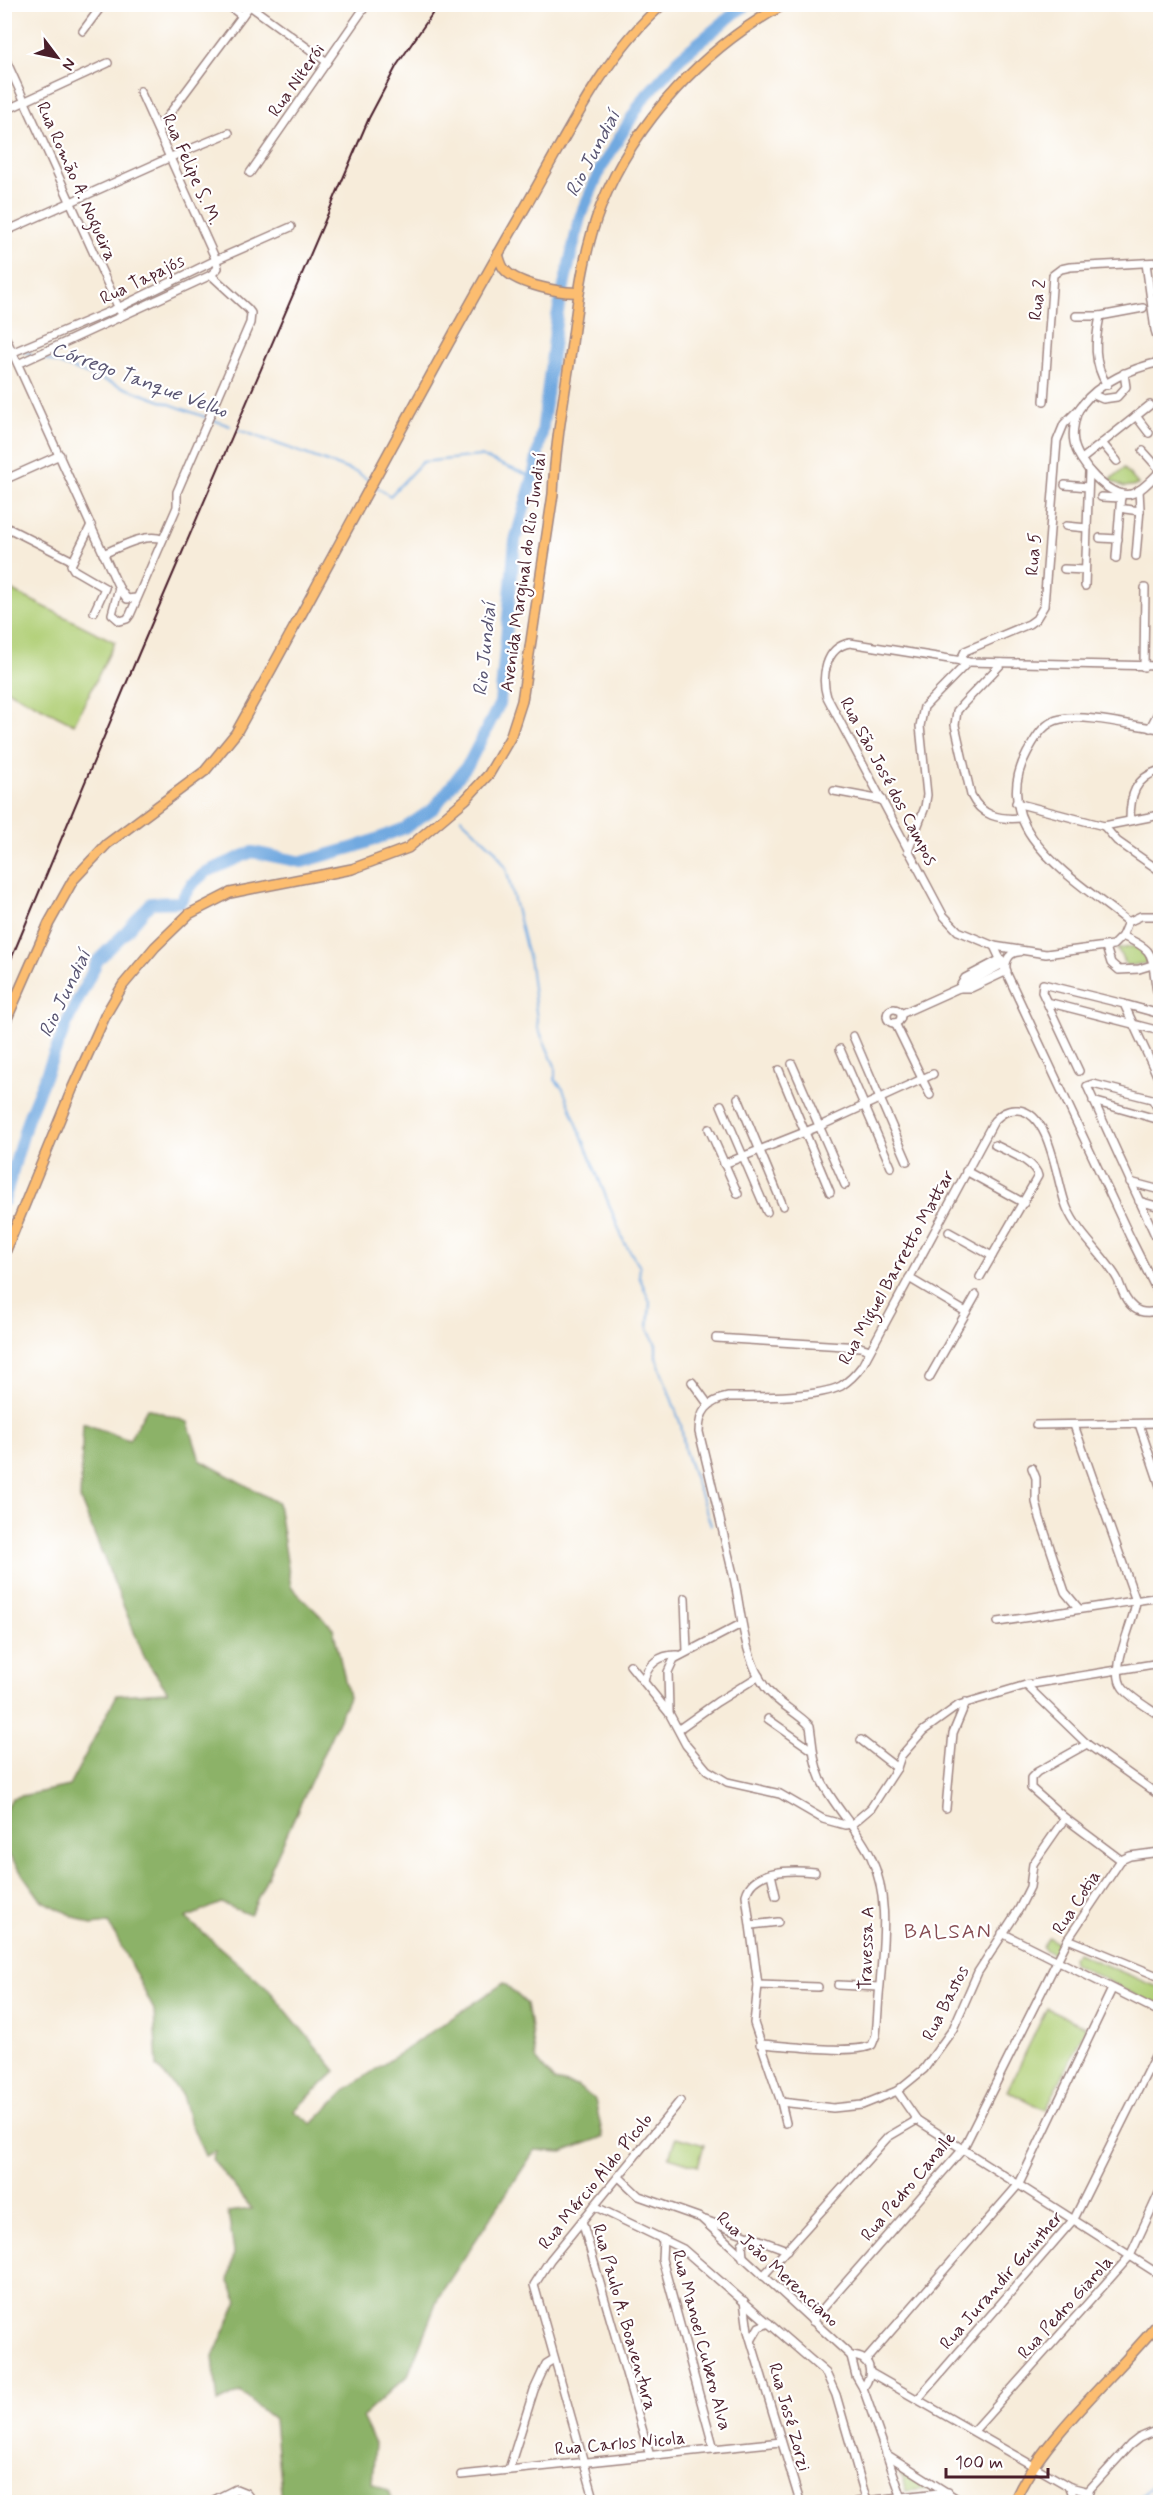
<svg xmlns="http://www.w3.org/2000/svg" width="1165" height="2507" font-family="Mynerve,sans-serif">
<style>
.green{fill:#b0cf76;stroke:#7d7750;stroke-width:1.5}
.forest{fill:#8cb267;stroke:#6b6849;stroke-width:1.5}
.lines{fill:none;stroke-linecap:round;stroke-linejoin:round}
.stream{stroke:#71a9e0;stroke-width:2}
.river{stroke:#71a9e0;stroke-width:12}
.minor-casing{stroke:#a08682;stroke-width:10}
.major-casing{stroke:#a08682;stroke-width:12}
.minor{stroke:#fff;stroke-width:7}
.major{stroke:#fcbd6f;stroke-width:9}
.rail{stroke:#4a1f2b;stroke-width:2}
.labels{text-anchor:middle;stroke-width:4.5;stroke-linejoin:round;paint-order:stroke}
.street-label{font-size:18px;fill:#4a1f2b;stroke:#fff}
.water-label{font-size:20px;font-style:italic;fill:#5a5673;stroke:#fff}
.quarter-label{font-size:21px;letter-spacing:1.5px;fill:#864c52;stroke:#fff}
</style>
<rect width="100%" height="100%" fill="#fff"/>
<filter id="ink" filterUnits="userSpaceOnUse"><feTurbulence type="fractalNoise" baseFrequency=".0167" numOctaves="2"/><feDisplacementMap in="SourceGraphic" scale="12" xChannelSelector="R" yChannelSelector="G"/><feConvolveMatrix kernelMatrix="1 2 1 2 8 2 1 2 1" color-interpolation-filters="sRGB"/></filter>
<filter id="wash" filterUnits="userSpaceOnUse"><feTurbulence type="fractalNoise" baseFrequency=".008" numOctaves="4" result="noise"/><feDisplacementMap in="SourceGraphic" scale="24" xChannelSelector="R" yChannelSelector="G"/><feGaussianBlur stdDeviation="1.35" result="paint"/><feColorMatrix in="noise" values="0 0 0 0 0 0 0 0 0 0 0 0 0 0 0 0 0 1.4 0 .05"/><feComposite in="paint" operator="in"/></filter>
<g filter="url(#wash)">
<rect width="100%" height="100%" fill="#f7ecda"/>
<g class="green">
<polygon points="1124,468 1138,484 1138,485 1124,487 1110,480"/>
<polygon points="5,587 115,642 74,724 5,689"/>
<polygon points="1137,946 1144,949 1148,963 1127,966 1117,949"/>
<polygon points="1049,1937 1061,1947 1056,1953 1052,1954 1042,1947"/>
<polygon points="1077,1953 1160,1988 1160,2008 1073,1963 1072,1957"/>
<polygon points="1047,2008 1086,2027 1046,2110 1007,2091"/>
<polygon points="676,2137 704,2145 698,2166 669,2157"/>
<polygon points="900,2472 930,2489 906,2491"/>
</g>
<polygon class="forest" points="147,1408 188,1422 200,1460 278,1503 291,1587 333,1628 349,1697 250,1915 221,1903 186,1918 270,1991 336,2071 294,2111 312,2124 348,2088 504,1983 527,2004 536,2059 554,2081 577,2086 595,2100 603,2137 562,2152 535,2150 439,2296 408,2375 362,2417 375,2444 372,2483 388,2491 392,2502 282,2502 274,2420 240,2392 218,2403 213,2357 238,2301 229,2282 234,2252 228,2212 252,2209 212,2159 216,2151 205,2156 188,2117 182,2095 157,2067 154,2010 109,1923 91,1925 41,1900 5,1850 5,1812 12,1798 69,1786 117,1695 168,1692 145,1659 80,1499 83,1423 129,1440"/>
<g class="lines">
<g class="stream">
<polyline points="22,351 32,354"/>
<polyline points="40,357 230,426"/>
<polyline points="239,430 358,473 370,481"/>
<polyline points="374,485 390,496 422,462 480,456 533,477"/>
<polyline points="451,787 452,796"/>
<polyline points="461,818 495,850 506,868 530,964 538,1028 555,1066 555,1080 563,1089 624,1242 640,1267 639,1276 650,1302 648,1329 656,1345 656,1357 681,1425 685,1451 711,1525"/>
<polyline points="1136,2502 1160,2476"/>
</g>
<polyline class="river" points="4,1201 28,1118 69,1018 98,960 123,935 151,903 180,902 191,885 206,872 252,852 302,862 358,846 405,828 434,808 469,763 500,703 515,541 533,477 542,433 557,316 580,217 601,168 643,99 681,57 736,12 749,4"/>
</g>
</g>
<g filter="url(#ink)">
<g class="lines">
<defs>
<g id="minor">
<polyline points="227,4 242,16"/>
<polyline points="250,6 327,62"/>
<polyline points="83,31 103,4"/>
<polyline points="4,56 120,311"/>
<polyline points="4,111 108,63"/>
<polyline points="158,129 251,4"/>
<polyline points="250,173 367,4"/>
<polyline points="4,232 171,157 229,133"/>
<polyline points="1146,263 1155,330 1160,346"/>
<polyline points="1076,316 1100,316 1143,308"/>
<path d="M1100,316C1095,341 1093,363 1107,385"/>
<polyline points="4,334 119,588 127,599 136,598"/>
<polyline points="4,356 118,308 216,260 291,227"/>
<path d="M1160,362C1133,368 1099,382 1081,406C1075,415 1072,432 1074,442C1077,462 1109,499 1131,494C1142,491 1152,479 1160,471"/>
<polyline points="18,364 211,275 218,268 216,260 140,91"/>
<polyline points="1094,395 1103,399 1117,397 1126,387 1124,373"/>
<polyline points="1044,401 1053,275 1061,269 1070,267 1160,262"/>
<polyline points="1136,416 1149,433"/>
<polyline points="1102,443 1117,461"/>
<polyline points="1143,451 1160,470"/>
<polyline points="1082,459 1150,405"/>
<polyline points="4,480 60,455"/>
<polyline points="1065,485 1088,487"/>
<polyline points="1101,497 1121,498"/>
<polyline points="1125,509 1140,511"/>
<polyline points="91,525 71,565 74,570 105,588 94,612"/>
<polyline points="4,526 73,561"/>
<polyline points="1066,526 1087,528"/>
<polyline points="1100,538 1118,539"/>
<path d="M103,554C120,547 144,533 162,539"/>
<polyline points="1136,556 1140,509 1139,490"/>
<polyline points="1116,558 1121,494"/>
<polyline points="1064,569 1085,570"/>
<polyline points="1085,586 1089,471"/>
<polyline points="119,588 112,614 120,621 127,619 130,615 177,507 177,492 250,323 251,313 248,309 211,275"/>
<polyline points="960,661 965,651 1029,624 1036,619 1044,606 1057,441 1064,424 1081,407"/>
<path d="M1002,663L962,705L957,711L955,725L971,795C981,816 999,820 1021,818"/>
<polyline points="1144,667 1145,588"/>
<polyline points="1150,728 1160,709"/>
<polyline points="834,791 882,800"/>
<polyline points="1016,803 1104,826 1160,815"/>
<path d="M1130,820C1130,795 1135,778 1160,770"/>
<polyline points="1104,826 1117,841 1160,871"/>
<polyline points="908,851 925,807 927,795 920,726 924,707 968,662"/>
<path d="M1128,922L1122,936L1113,945L1046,954L994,946L958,931L943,915L827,697C821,678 825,647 850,643L968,662L1160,666"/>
<path d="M1128,922C1077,880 985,830 1027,753C1035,739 1043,722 1061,719C1087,714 1133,726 1160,729"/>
<polyline points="1128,922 1141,916 1160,916"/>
<path d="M1122,936C1158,951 1150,955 1157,991"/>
<polyline points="994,946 1130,1237 1160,1297"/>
<polyline points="1106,947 1111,963 1119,970 1139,969 1152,965"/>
<path d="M1006,969C1005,960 1010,952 1019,952"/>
<polyline points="961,987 1003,964"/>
<polyline points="959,988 965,978 1001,959"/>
<polyline points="1047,1002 1160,1031"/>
<polyline points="1124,1004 1160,1014"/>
<circle cx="894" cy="1016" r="7"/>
<polyline points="901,1014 959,988 971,988 1007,971"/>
<polyline points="895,1023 930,1095"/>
<polyline points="853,1036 907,1161"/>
<polyline points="840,1049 891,1167"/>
<polyline points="792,1064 845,1185"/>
<polyline points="779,1070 830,1192"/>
<polyline points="1079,1071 1042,992 1043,984 1124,1004 1160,1082"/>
<polyline points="738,1098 783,1206"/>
<polyline points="1093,1101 1160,1120"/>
<polyline points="721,1105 767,1212"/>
<polyline points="1160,1112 1152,1099 1093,1084 1087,1086 1160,1246"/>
<polyline points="709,1129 738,1194"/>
<polyline points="724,1164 820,1126 933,1074"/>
<polyline points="966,1171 1024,1203"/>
<polyline points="1130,1182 1160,1190"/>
<polyline points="1139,1201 1160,1207"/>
<polyline points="949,1232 992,1256"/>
<path d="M980,1277L1038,1176C1035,1161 1008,1152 995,1145"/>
<polyline points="909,1278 966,1312"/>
<polyline points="716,1338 860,1347 870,1350"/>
<polyline points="929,1378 976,1295"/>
<polyline points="692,1382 708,1404"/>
<polyline points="1139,1424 1160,1486"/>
<polyline points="1036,1425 1160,1423"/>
<path d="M1074,1425L1136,1601C1134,1624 1108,1669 1123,1688C1132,1699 1149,1708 1160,1716"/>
<polyline points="1032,1468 1036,1478 1036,1502 1040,1518 1065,1592 1079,1609"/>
<polyline points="685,1598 687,1651"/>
<polyline points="998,1622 1160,1597"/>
<polyline points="630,1665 669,1713 686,1745 707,1770 727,1782 780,1794 823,1819 845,1825 852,1824 871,1808 897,1768 901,1756 923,1731 959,1705 1026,1685 1160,1663"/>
<path d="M644,1682C646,1664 661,1654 678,1655"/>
<polyline points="1026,1685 1087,1744 1160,1796"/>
<polyline points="669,1711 668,1672 674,1659 741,1624"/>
<polyline points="768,1719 812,1750"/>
<polyline points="679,1729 717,1702 759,1676"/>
<polyline points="861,1740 897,1768"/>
<polyline points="1087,1744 1037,1772 1031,1778 1031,1788 1065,1818 1121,1860"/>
<polyline points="946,1808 953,1733 966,1702"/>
<polyline points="1121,1860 1130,1856 1160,1852"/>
<polyline points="771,1874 776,1896"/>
<polyline points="752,1925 778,1922"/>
<polyline points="1002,1933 1160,2012"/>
<polyline points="1068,1939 1160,1977"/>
<polyline points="758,1985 818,1987"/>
<polyline points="838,1985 879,1987"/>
<path d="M760,2044C784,2045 853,2055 872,2045L876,2035C878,2018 878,2001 880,1985C883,1941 890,1899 871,1857C857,1828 834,1807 821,1780C813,1762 813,1745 810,1726C796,1711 777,1704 765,1687C743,1655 742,1615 734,1578C722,1529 711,1480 699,1432C699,1411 708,1401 728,1397C756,1397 817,1398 841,1386C849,1381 856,1374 862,1366L994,1121C1001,1114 1007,1109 1018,1110C1052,1113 1056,1183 1067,1208C1079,1236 1104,1254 1118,1280C1122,1290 1125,1301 1134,1308C1142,1314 1151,1313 1160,1310"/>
<polyline points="897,2091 917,2120 1160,2275"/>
<polyline points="781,2102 833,2108 862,2105 897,2091 924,2069 953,2029 978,1972 1019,1909 1030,1887 1033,1864 1065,1818"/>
<path d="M786,2123L781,2102L754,2023L758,1985L746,1895C753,1868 795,1870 815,1872"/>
<polyline points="619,2177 639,2196 701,2218 851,2356 856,2376 863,2388 902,2498"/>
<polyline points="594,2206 683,2249 826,2373 836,2395 867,2502"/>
<polyline points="705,2220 787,2250"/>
<polyline points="582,2221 650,2456"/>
<polyline points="663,2239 662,2259 714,2449"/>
<polyline points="743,2258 742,2244 751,2235"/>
<polyline points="763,2276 888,2137 917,2120"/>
<polyline points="744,2301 748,2331 800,2502"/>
<polyline points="812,2321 963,2149 1068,1939 1121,1860"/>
<polyline points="752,2339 759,2327 769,2323"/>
<path d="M851,2356C872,2357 874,2373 863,2388"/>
<polyline points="865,2361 1019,2184 1112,1989"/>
<polyline points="871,2373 1070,2487 1089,2492"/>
<polyline points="918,2399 1074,2219 1160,2046"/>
<polyline points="974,2431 1130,2256 1160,2191"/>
<polyline points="886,2454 962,2502"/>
<polyline points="509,2469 534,2390 546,2364 554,2359"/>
<polyline points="461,2475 781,2442"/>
<polyline points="1070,2487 1075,2502"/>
<polyline points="210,2502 236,2489 246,2493 253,2502"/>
<polyline points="595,2502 534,2285 550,2260 680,2101"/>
<polyline points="856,2502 948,2492"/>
<polyline points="1078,2502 1130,2445 1139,2438 1160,2429"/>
</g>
<g id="major">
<path d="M498,254C500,260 501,267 506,271C518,284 563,294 579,292"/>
<path d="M4,1025L49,923L73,880L107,844L205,771L236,733C334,558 425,379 526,206C564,140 605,53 663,4"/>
<path d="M4,1255L73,1087L106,1014L123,985L155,947L189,914L230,893L352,869L408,848L466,799L489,774L510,738L522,701L553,494C555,448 563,403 570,358C577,308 582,254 601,206C635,121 705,47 785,4"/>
<path d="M1014,2502C1041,2438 1116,2376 1160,2321"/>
</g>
</defs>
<use href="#minor" class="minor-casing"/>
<use href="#major" class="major-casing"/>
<use href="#minor" class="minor"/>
<use href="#major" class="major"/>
<polyline class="rail" points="4,976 139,653 369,118 397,65 439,4"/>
</g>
</g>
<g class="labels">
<g class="street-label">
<text transform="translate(296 80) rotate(-55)" y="6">Rua Niterói</text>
<text transform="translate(192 169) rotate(66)" y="6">Rua Felipe S. M.</text>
<text transform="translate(77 181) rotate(66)" y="6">Rua Romão A. Nogueira</text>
<text transform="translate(142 279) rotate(-26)" y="6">Rua Tapajós</text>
<text transform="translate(1037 300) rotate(-83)" y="6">Rua 2</text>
<text transform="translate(1033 554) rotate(-86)" y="6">Rua 5</text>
<text transform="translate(523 572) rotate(-82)" y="6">Avenida Marginal do Rio Jundiaí</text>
<text transform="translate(889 781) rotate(62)" y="6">Rua São José dos Campos</text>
<text transform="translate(896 1267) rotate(-61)" y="6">Rua Miguel Barretto Mattar</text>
<text transform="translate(1076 1902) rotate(-57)" y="6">Rua Cotia</text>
<text transform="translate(866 1948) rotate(-88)" y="6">Travessa A</text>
<text transform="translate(945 2003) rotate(-63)" y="6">Rua Bastos</text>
<text transform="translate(595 2181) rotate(-51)" y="6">Rua Mércio Aldo Pícolo</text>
<text transform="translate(908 2186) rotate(-50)" y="6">Rua Pedro Canalle</text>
<text transform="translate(778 2269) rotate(43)" y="6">Rua João Merenciano</text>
<text transform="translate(1001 2280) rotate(-49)" y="6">Rua Jurandir Guinther</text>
<text transform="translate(1065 2307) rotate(-48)" y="6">Rua Pedro Giarola</text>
<text transform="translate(625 2317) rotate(74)" y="6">Rua Paulo A. Boaventura</text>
<text transform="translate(702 2340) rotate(75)" y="6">Rua Manoel Cubero Alva</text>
<text transform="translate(790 2417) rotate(74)" y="6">Rua José Zorzi</text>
<text transform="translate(620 2443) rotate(-5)" y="6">Rua Carlos Nicola</text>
</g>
<g class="water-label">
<text transform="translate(592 153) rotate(-62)" y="7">Rio Jundiaí</text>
<text transform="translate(140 379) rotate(20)" y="7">Córrego Tanque Velho</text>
<text transform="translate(484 649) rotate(-84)" y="7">Rio Jundiaí</text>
<text transform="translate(64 993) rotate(-64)" y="7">Rio Jundiaí</text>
</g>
<g class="quarter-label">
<text x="948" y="1938">BALSAN</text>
</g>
</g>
<rect width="1165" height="2507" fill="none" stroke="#fff" stroke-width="24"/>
<g transform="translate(57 57) rotate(122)" stroke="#ffffff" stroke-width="4.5" paint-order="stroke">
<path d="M0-4.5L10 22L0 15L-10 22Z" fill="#4a1f2b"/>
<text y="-9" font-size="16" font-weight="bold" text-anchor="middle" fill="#4a1f2b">N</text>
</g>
<path d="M946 2468v9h102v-9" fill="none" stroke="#4a1f2b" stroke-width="3"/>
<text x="955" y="2468" font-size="18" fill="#4a1f2b" stroke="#ffffff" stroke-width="4.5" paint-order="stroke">100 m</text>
</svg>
